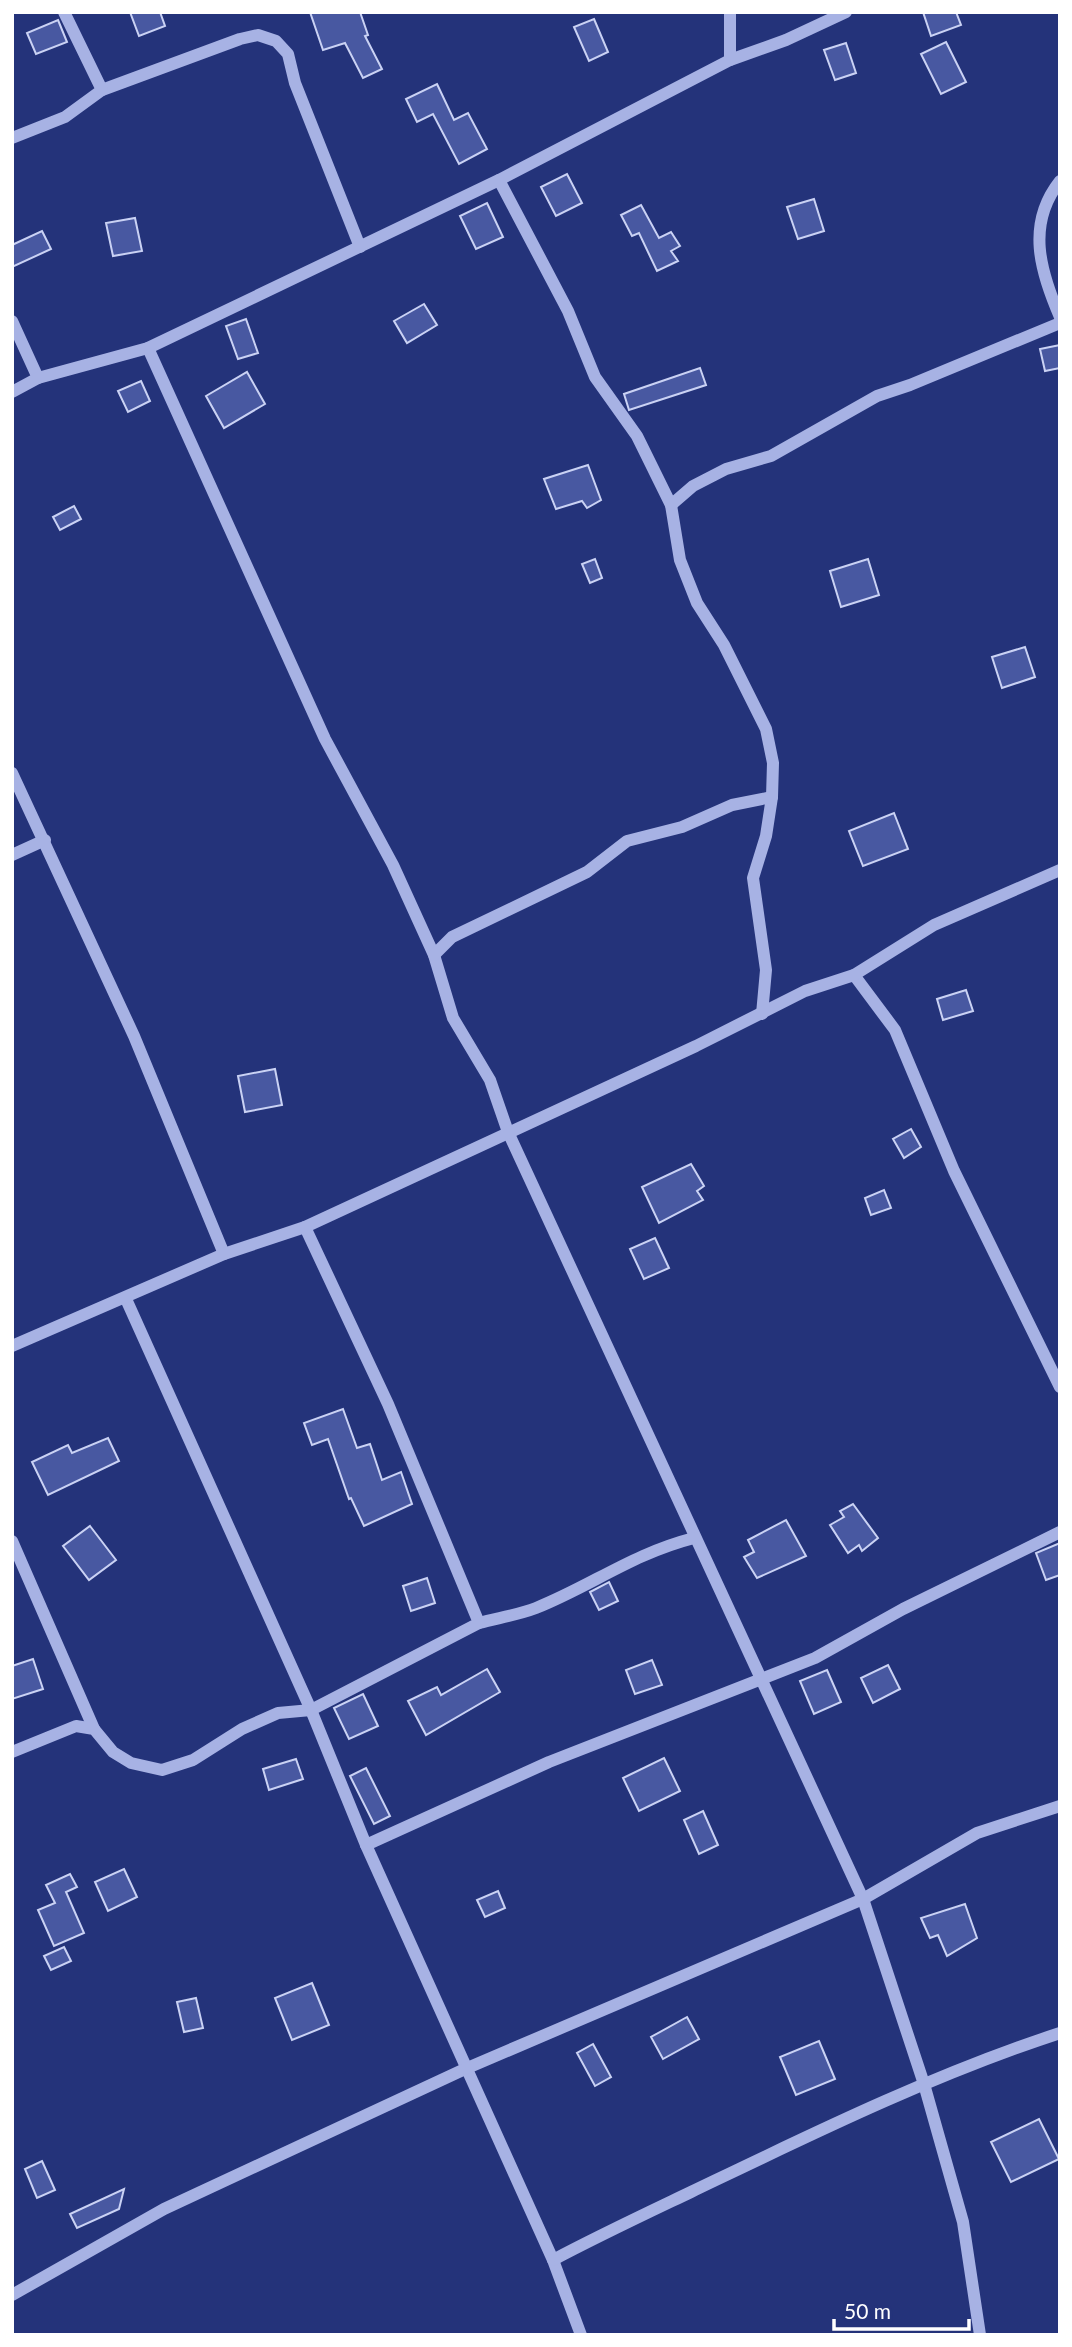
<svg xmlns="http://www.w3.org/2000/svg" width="1072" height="2347" font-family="Lato,sans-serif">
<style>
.building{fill:#4858a1;stroke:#cad2f4;stroke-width:2}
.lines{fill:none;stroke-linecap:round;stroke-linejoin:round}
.minor{stroke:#a7b2e4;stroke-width:12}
</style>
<rect width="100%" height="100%" fill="#24337a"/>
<g class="building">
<polygon points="130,12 160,12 165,26 139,36"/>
<polygon points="310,12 360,12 368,35 365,36 382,69 363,78 345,43 323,50"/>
<polygon points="923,12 956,12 961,25 931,36"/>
<polygon points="594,19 608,52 589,61 574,27"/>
<polygon points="58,20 67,42 36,54 27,33"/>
<polygon points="946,42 966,82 941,94 921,54"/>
<polygon points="846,43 856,73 835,80 824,50"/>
<polygon points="437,84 454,120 468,113 487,149 459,164 433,114 417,122 406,99"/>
<polygon points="567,174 582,203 556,216 541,187"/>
<polygon points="814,199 824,231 798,239 787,207"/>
<polygon points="487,203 503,237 476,249 460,216"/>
<polygon points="641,205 659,238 671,232 680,246 671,251 678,261 657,271 639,233 632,236 621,215"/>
<polygon points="135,218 142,251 113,256 106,223"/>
<polygon points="42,231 51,249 12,267 12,245"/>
<polygon points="424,304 437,325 407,343 394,321"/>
<polygon points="246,319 258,353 238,359 226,326"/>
<polygon points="1060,345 1060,368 1045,371 1040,349"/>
<polygon points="700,368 706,385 629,410 624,394"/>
<polygon points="247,372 265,404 224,428 206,396"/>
<polygon points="141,381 150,401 128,412 118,391"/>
<polygon points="588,465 601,500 587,508 582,501 556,509 544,479"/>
<polygon points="74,506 81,519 60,530 53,517"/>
<polygon points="595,559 602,578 590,583 582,564"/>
<polygon points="868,559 879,595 841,607 830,571"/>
<polygon points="1025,647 1035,677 1002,688 992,657"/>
<polygon points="894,813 908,849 863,866 849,831"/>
<polygon points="966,990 973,1011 943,1020 937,999"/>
<polygon points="275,1069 282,1105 245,1112 238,1076"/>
<polygon points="911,1129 921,1147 904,1158 893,1139"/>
<polygon points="691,1164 704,1186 697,1191 703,1200 659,1223 642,1187"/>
<polygon points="884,1190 891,1208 871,1215 865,1198"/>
<polygon points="655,1238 669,1268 644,1279 630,1249"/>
<polygon points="343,1409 357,1448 370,1444 382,1480 401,1472 412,1504 364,1526 351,1498 349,1499 328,1439 312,1445 304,1423"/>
<polygon points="108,1438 119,1461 48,1495 32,1462 68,1445 72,1453"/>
<polygon points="853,1504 878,1538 862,1551 859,1545 848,1553 830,1525 844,1517 840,1511"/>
<polygon points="786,1520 806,1556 757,1578 744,1557 754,1552 748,1540"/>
<polygon points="90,1526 116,1560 89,1580 63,1546"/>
<polygon points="1060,1543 1060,1575 1046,1580 1036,1553"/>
<polygon points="427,1578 435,1603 411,1611 403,1586"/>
<polygon points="609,1582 618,1601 599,1610 590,1592"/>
<polygon points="33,1659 43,1689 12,1699 12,1666"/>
<polygon points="652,1660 662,1685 635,1694 626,1670"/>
<polygon points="888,1665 900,1689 873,1703 861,1678"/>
<polygon points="487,1669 500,1692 426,1735 408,1701 437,1687 441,1695"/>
<polygon points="827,1670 841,1702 814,1714 800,1681"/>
<polygon points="363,1694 378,1726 349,1739 334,1708"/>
<polygon points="664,1758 680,1791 639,1811 623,1778"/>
<polygon points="296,1759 303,1779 269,1790 263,1769"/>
<polygon points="366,1768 390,1816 374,1824 350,1776"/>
<polygon points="703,1811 718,1845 699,1854 684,1820"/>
<polygon points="124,1869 137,1897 108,1911 95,1882"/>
<polygon points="70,1874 77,1887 66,1892 84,1933 54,1946 38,1910 55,1903 46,1885"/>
<polygon points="498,1891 505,1908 485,1917 477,1900"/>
<polygon points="965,1904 977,1938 947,1956 938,1935 930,1938 921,1918"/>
<polygon points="64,1947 71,1961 51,1970 44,1956"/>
<polygon points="312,1983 329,2025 292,2040 275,1998"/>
<polygon points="196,1998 203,2028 184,2032 177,2002"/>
<polygon points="687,2017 699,2039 663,2059 651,2037"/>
<polygon points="819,2041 835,2079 796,2095 780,2057"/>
<polygon points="593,2044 611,2077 595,2086 577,2053"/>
<polygon points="1039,2119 1059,2159 1011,2182 991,2142"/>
<polygon points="42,2161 55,2190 37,2198 25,2169"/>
<polygon points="124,2189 119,2209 77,2228 70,2214"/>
</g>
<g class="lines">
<g class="minor">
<polyline points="730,12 730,60"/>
<polyline points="102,90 240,39 258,35 276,41 288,54 295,83 360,247"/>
<polyline points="12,138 65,117 102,90 64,12"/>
<polyline points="499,180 568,311 595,377 637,436 671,505 680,560 697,603 724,645 766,729 773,763 772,797 766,836 753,878 766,970 762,1014"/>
<path d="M1060,181C1026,224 1040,271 1060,317"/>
<polyline points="12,321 38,378 12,392"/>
<polyline points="148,348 325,739 393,865 434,955 453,1018 490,1080 508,1132 863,1899 924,2084 963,2222 980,2335"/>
<polyline points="38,378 148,348 499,180 730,60 786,40 846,12"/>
<polyline points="671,505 693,486 726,469 771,456 877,396 910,385 1060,323"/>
<polyline points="12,773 134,1036 224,1254"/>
<polyline points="12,855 45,840"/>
<polyline points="434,955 452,937 587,872 627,841 682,827 732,805 772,797"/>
<polyline points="854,975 895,1030 954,1171 1060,1387"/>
<polyline points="126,1299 311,1710 366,1845 553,2260 581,2335"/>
<polyline points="12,1346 224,1254 305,1227 696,1046 805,991 854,975 934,925 1060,870"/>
<polyline points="12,1541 94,1729"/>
<path d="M479,1623C497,1618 518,1615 536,1608C593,1585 632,1554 694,1538"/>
<polyline points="12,1752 76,1726 94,1729 113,1752 131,1763 162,1770 193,1760 242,1729 278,1713 311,1710 479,1623 388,1404 305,1227"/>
<polyline points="366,1845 549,1762 815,1658 903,1609 1060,1532"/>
<path d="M553,2260C598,2236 645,2214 691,2192C812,2134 932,2075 1060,2033"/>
<polyline points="12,2295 164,2209 465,2069 863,1899 977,1833 1060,1806"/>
</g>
</g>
<rect width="1072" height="2347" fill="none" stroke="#ffffff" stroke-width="28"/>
<path d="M834 2319v10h135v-10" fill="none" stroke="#ffffff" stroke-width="3.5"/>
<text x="844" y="2319" font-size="21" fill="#ffffff" stroke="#24337a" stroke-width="5" paint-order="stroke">50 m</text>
</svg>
